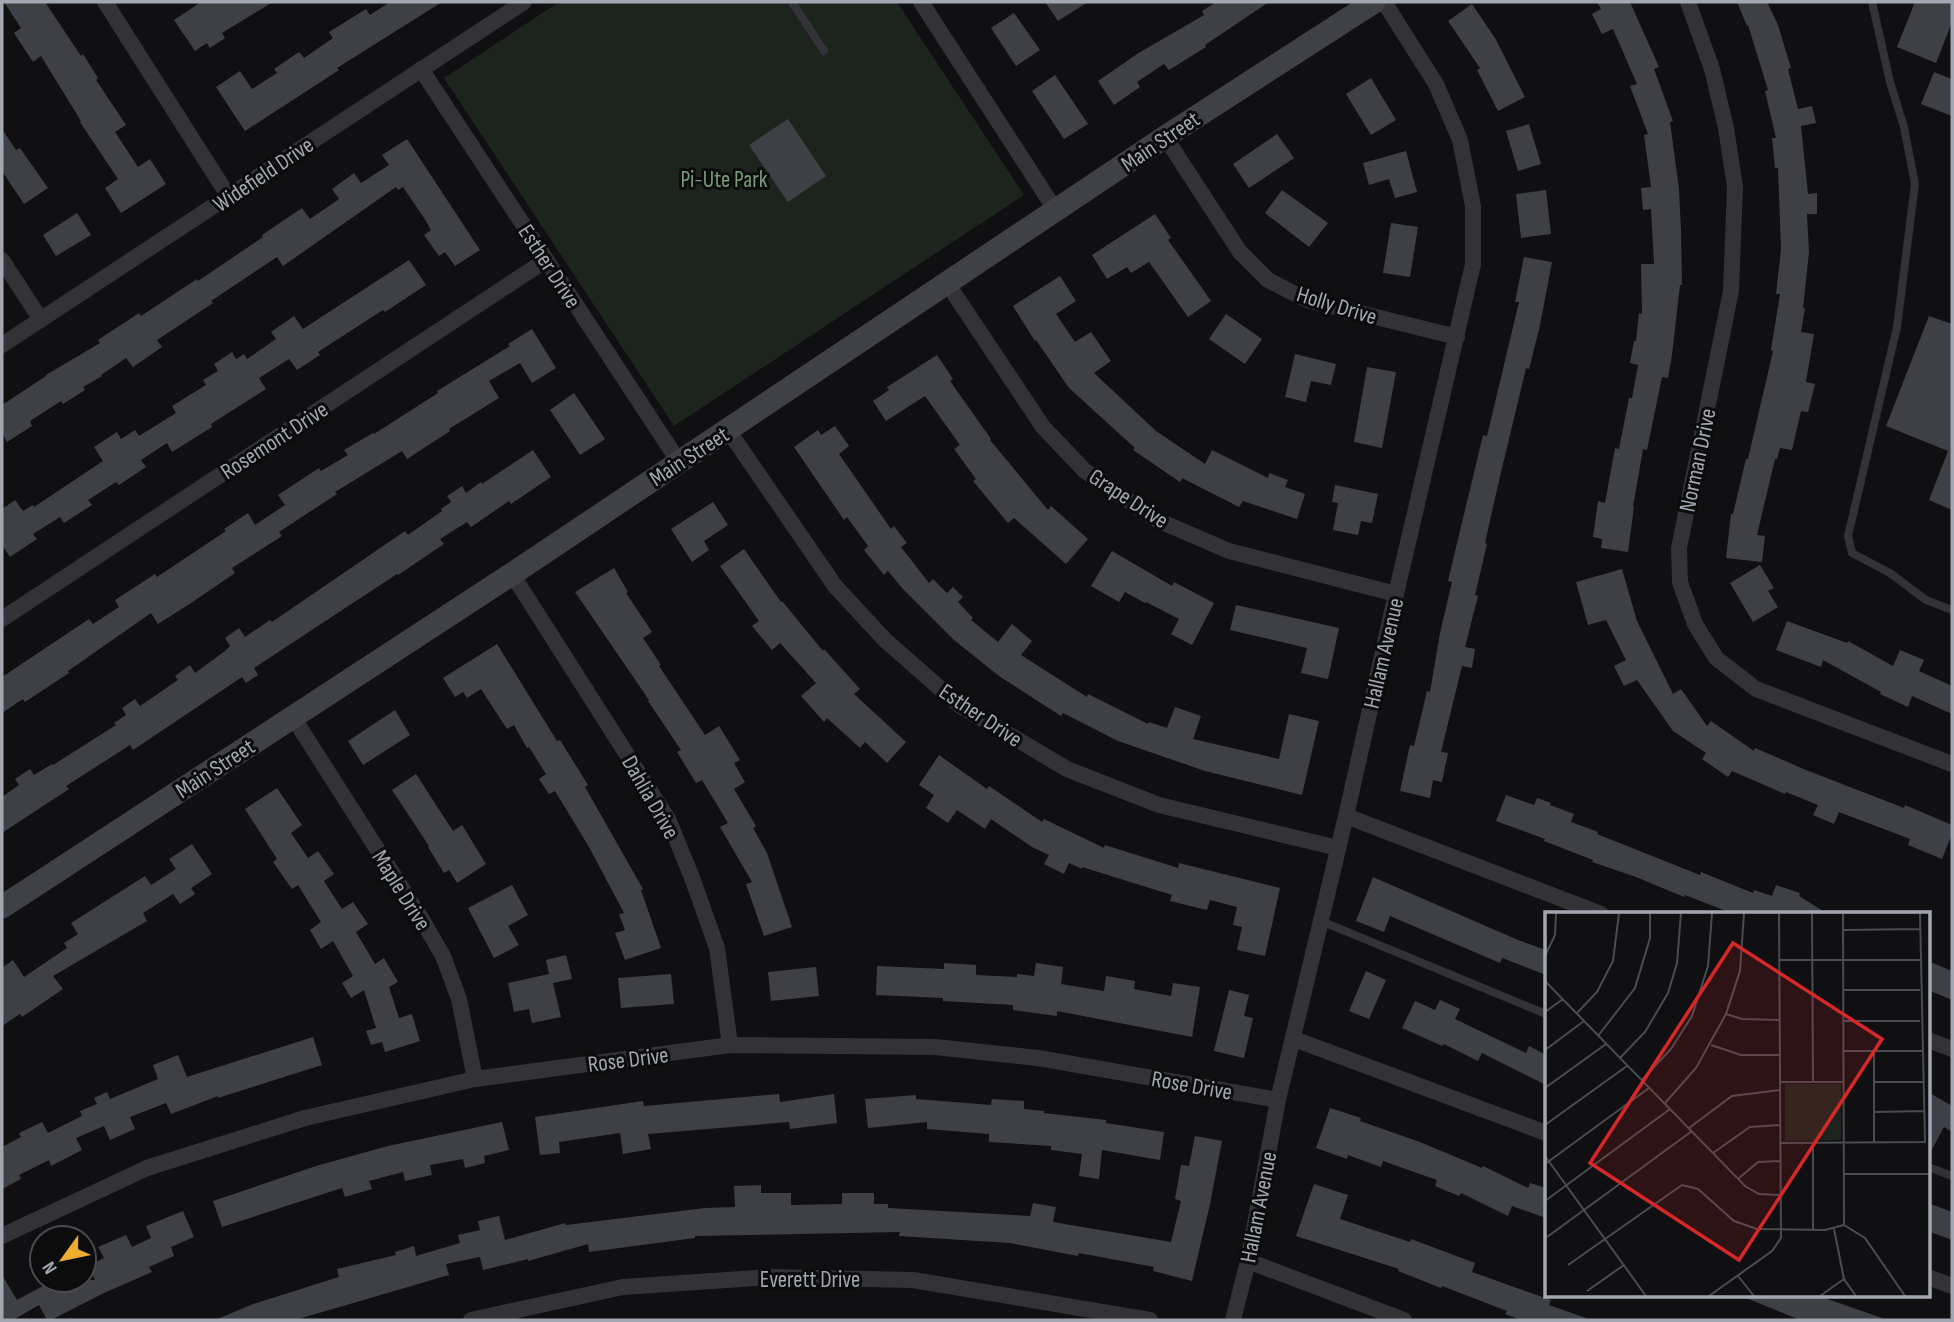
<svg xmlns="http://www.w3.org/2000/svg" width="1954" height="1322" font-family="'Sofia Sans Condensed',sans-serif">
<style>
.green{fill:#1d241e}
.building{fill:#3f4045}
.lines{fill:none;stroke-linecap:round;stroke-linejoin:round}
.lane{stroke:#323237;stroke-width:8}
.street{stroke:#323237;stroke-width:16}
.secondary{stroke:#404147;stroke-width:23}
.labels{text-anchor:middle;stroke-width:6;stroke-linejoin:round;paint-order:stroke}
.street-label{font-size:23px;fill:#a2a7b2;stroke:#0c0c0d}
.park-label{font-size:23px;fill:#799d7b;stroke:#0c0c0d}
.inset-road{fill:none;stroke:#4a4c52;stroke-width:2}
.view{fill:#d62828;fill-opacity:0.15;stroke:#d62828;stroke-width:3.5}
.inset-edge{fill:none;stroke:#a2a7b2;stroke-width:3.5}
</style>
<rect width="100%" height="100%" fill="#101012"/>
<polygon class="green" points="559,2 897,2 1024,195 674,426 444,78"/>
<g class="building">
<polygon points="4,2 45,2 81,56 83,54 98,78 96,80 126,125 115,132 138,167 150,159 166,184 121,213 105,188 118,179 80,122 81,121 41,56 33,62 14,33 21,28"/>
<polygon points="201,2 273,2 222,33 225,38 210,48 207,43 195,51 174,20"/>
<polygon points="390,2 442,2 337,68 339,70 245,131 216,87 240,71 252,89 277,73 274,69 299,52 304,58 333,38 329,32 366,9 370,15"/>
<polygon points="1045,2 1088,2 1058,21"/>
<polygon points="1216,2 1269,2 1205,45 1206,47 1169,70 1164,64 1137,82 1140,87 1114,105 1098,81 1137,54 1204,15 1202,11"/>
<polygon points="1597,2 1630,2 1659,67 1654,69 1673,121 1670,122 1679,189 1681,230 1682,285 1680,285 1672,355 1668,378 1662,377 1647,450 1643,449 1633,507 1634,507 1628,552 1601,548 1602,539 1593,537 1598,501 1605,503 1615,448 1619,449 1629,398 1632,398 1638,365 1630,363 1634,341 1636,341 1639,313 1642,314 1641,264 1654,264 1651,209 1643,210 1641,188 1651,187 1644,135 1648,134 1630,86 1637,84 1613,29 1602,34 1592,14 1601,9"/>
<polygon points="1737,2 1767,2 1778,25 1791,68 1788,69 1798,109 1812,106 1816,123 1801,126 1808,194 1817,193 1817,214 1807,214 1809,252 1803,308 1805,308 1801,332 1814,334 1806,382 1815,384 1808,412 1801,411 1792,450 1780,448 1777,459 1775,459 1757,535 1765,536 1762,562 1726,558 1731,514 1733,514 1746,459 1748,459 1773,351 1771,350 1780,294 1776,294 1781,249 1778,168 1775,168 1772,138 1776,138 1765,91 1768,90 1748,25 1747,26"/>
<polygon points="1915,2 1952,2 1952,22 1936,63 1897,47"/>
<polygon points="1472,4 1495,38 1525,97 1498,111 1477,70 1480,68 1448,21"/>
<polygon points="1014,13 1040,50 1016,66 991,28"/>
<polygon points="1934,72 1952,79 1952,116 1921,104"/>
<polygon points="1055,75 1088,124 1064,139 1032,91"/>
<polygon points="1371,78 1396,120 1371,135 1346,94"/>
<polygon points="788,119 826,176 788,202 749,145"/>
<polygon points="1529,124 1541,164 1518,171 1506,131"/>
<polygon points="2,129 16,150 20,148 48,188 24,204 2,171"/>
<polygon points="1277,134 1294,158 1249,188 1233,164"/>
<polygon points="407,139 480,250 455,266 445,252 439,256 424,235 431,230 426,221 403,187 398,190 396,187 283,266 277,257 211,301 213,303 157,340 162,347 133,367 126,358 101,375 102,376 83,387 85,390 63,404 61,401 30,421 32,426 7,442 2,433 2,405 46,376 46,375 100,343 98,340 139,313 141,316 197,279 198,281 263,237 262,235 302,208 310,219 339,199 332,189 354,173 361,183 389,165 382,155"/>
<polygon points="1406,151 1417,192 1395,198 1389,179 1369,185 1363,163"/>
<polygon points="1282,190 1328,223 1309,247 1265,213"/>
<polygon points="1546,190 1551,234 1521,238 1516,194"/>
<polygon points="77,213 91,235 56,256 43,235"/>
<polygon points="1155,214 1171,238 1168,240 1211,301 1188,317 1149,262 1131,273 1127,267 1107,279 1092,255"/>
<polygon points="1391,223 1418,227 1410,277 1383,273"/>
<polygon points="1524,257 1552,262 1540,325 1529,369 1526,368 1498,485 1485,543 1487,544 1475,595 1478,596 1465,647 1475,649 1472,668 1462,666 1441,752 1448,753 1442,782 1433,780 1430,798 1400,791 1410,745 1414,746 1427,691 1430,692 1440,633 1452,582 1448,581 1483,435 1487,436 1519,302 1515,302"/>
<polygon points="409,260 426,285 385,312 383,310 318,352 320,355 297,370 289,359 259,378 266,389 211,424 212,427 172,452 167,443 141,460 146,467 119,485 116,482 88,500 92,505 64,523 60,517 33,534 37,539 10,557 2,545 2,509 15,500 23,511 33,505 34,507 103,461 94,447 117,432 121,439 135,430 139,436 176,413 172,406 206,385 203,380 218,371 214,364 232,352 236,359 244,354 247,359 276,339 271,332 294,316 303,329"/>
<polygon points="1060,276 1076,301 1056,314 1075,342 1091,332 1111,361 1094,373 1156,431 1205,464 1212,450 1268,478 1269,473 1288,480 1285,487 1305,494 1297,519 1243,501 1239,507 1182,478 1180,482 1133,450 1135,448 1069,388 1036,340 1035,341 1013,306"/>
<polygon points="1226,314 1262,339 1245,364 1209,339"/>
<polygon points="1929,316 1952,324 1952,510 1929,500 1948,451 1886,426"/>
<polygon points="532,329 556,368 532,383 520,363 489,381 499,398 449,429 450,431 407,459 402,451 335,492 337,494 279,532 282,536 232,568 235,573 191,603 158,624 151,613 68,671 69,673 25,702 23,699 2,713 2,677 89,619 93,624 119,607 115,600 155,574 157,577 226,531 224,529 248,513 255,525 285,505 278,495 319,468 321,471 348,455 344,450 373,433 374,434 438,393 437,391 510,346 508,344"/>
<polygon points="1295,354 1336,364 1331,385 1311,381 1306,402 1285,397"/>
<polygon points="937,355 953,379 950,381 991,439 990,440 1048,510 1051,506 1088,539 1066,564 1014,518 1008,523 973,481 976,479 954,449 960,445 925,396 886,421 873,401 889,390 887,387"/>
<polygon points="1367,367 1396,372 1382,448 1354,442"/>
<polygon points="574,393 605,439 580,455 550,410"/>
<polygon points="835,426 849,446 839,454 891,529 894,526 907,543 901,547 929,583 933,579 947,593 953,587 963,597 958,602 973,618 971,620 998,642 1012,624 1032,641 1021,655 1087,697 1088,694 1148,724 1149,722 1167,728 1175,707 1201,716 1193,739 1279,759 1289,714 1319,721 1302,795 1205,771 1118,741 1063,713 1061,716 999,676 954,640 902,588 888,571 884,575 864,550 868,546 847,517 844,520 794,447 818,430 821,435"/>
<polygon points="533,450 551,477 511,504 509,501 471,527 467,522 440,539 444,544 398,575 397,574 254,668 258,675 246,683 242,677 133,750 130,745 66,786 69,789 2,833 2,797 19,785 15,779 30,769 34,775 52,764 53,765 116,725 114,723 126,715 122,708 135,699 140,706 178,680 175,676 190,665 195,673 225,651 230,646 225,638 239,628 245,637 270,620 272,622 405,531 408,535 442,511 441,509 451,502 447,496 462,486 466,493 481,482 482,484"/>
<polygon points="1335,485 1378,494 1372,523 1361,521 1358,535 1333,530 1338,503 1332,502"/>
<polygon points="713,502 728,525 704,541 709,550 692,562 671,529"/>
<polygon points="744,549 781,602 782,601 823,651 824,649 860,689 854,694 906,742 887,763 865,742 860,748 827,718 824,722 801,696 816,683 780,643 772,650 752,626 759,621 720,566"/>
<polygon points="1112,551 1172,586 1174,582 1214,603 1192,645 1171,634 1179,619 1146,602 1145,603 1125,592 1119,602 1091,586"/>
<polygon points="1760,565 1774,588 1768,591 1778,607 1753,622 1730,583"/>
<polygon points="614,568 628,592 626,593 652,632 643,638 661,665 659,666 705,735 719,726 740,760 734,763 745,782 734,789 756,826 753,828 767,853 792,927 764,936 746,884 752,882 720,827 728,823 702,780 696,783 677,752 681,750 648,701 649,700 575,592"/>
<polygon points="1622,569 1637,621 1673,694 1681,689 1707,726 1711,721 1754,751 1755,748 1806,770 1904,808 1905,805 1952,825 1952,834 1942,859 1908,845 1910,839 1839,812 1834,824 1813,815 1818,805 1786,792 1785,794 1732,771 1728,777 1702,759 1706,753 1673,731 1637,680 1624,686 1614,666 1626,660 1606,620 1588,625 1576,582"/>
<polygon points="1236,605 1339,628 1328,679 1301,673 1307,648 1230,630"/>
<polygon points="1787,621 1847,643 1848,641 1893,666 1900,650 1924,660 1919,671 1952,686 1952,714 1912,696 1908,707 1880,694 1881,692 1823,660 1821,667 1776,650"/>
<polygon points="497,644 557,741 560,740 588,785 585,787 643,889 641,890 661,948 625,960 615,933 625,930 619,914 624,913 589,847 555,791 549,794 539,779 546,774 529,747 527,748 514,725 507,729 481,689 467,698 463,692 455,697 443,678"/>
<polygon points="395,710 410,735 363,765 348,741"/>
<polygon points="939,755 987,789 989,786 1042,822 1044,819 1104,848 1105,845 1178,868 1179,863 1280,888 1265,956 1237,950 1242,927 1233,925 1237,907 1210,900 1207,910 1170,901 1172,895 1082,867 1082,869 1069,863 1064,874 1044,864 1049,855 1032,847 991,819 985,829 957,810 948,823 926,808 934,795 919,785"/>
<polygon points="416,774 453,831 462,825 486,864 457,883 449,870 444,873 428,847 429,846 392,790"/>
<polygon points="277,788 302,825 291,833 308,858 318,851 334,874 324,881 342,909 353,902 368,924 356,932 375,964 384,958 398,982 389,987 399,1018 412,1014 420,1041 385,1052 382,1042 371,1045 366,1031 376,1028 364,990 351,998 342,983 353,976 333,941 321,949 310,930 321,922 298,885 292,889 273,862 277,859 245,809"/>
<polygon points="1506,795 1534,805 1537,798 1551,803 1550,805 1574,814 1571,822 1598,832 1597,834 1700,875 1701,872 1753,893 1754,890 1772,896 1776,885 1800,893 1799,896 1828,914 1734,914 1685,895 1684,897 1636,877 1592,862 1593,860 1544,841 1545,839 1496,821"/>
<polygon points="192,844 212,874 191,888 195,894 180,904 173,894 143,913 147,921 53,976 63,989 22,1017 20,1014 2,1026 2,968 13,960 24,977 67,948 64,943 78,934 71,923 145,876 151,885 176,869 169,859"/>
<polygon points="1373,877 1518,940 1546,950 1546,975 1502,958 1500,963 1390,916 1384,932 1356,921"/>
<polygon points="512,885 528,915 508,926 519,945 494,958 468,908"/>
<polygon points="566,955 572,979 553,983 561,1017 532,1023 529,1009 514,1012 508,983 549,974 546,960"/>
<polygon points="1928,961 1952,971 1952,1000 1928,990"/>
<polygon points="944,963 976,965 976,975 1017,977 1017,974 1034,976 1036,963 1063,967 1061,984 1104,991 1106,976 1135,981 1134,989 1171,996 1173,983 1200,987 1192,1037 1057,1011 1057,1016 1013,1010 1013,1005 943,1001 943,998 876,995 877,966 944,969"/>
<polygon points="816,967 819,996 771,1001 768,972"/>
<polygon points="1366,971 1386,980 1369,1019 1349,1011"/>
<polygon points="671,974 674,1004 621,1008 618,978"/>
<polygon points="1229,990 1249,995 1244,1016 1253,1018 1244,1058 1214,1051"/>
<polygon points="1440,1000 1460,1009 1455,1019 1526,1053 1529,1046 1546,1055 1546,1085 1482,1053 1478,1061 1444,1044 1442,1046 1402,1028 1415,1001 1435,1010"/>
<polygon points="313,1037 322,1065 218,1098 218,1096 171,1114 166,1103 130,1117 135,1129 110,1140 104,1126 76,1138 82,1150 51,1166 49,1160 19,1175 21,1179 2,1189 2,1147 21,1137 19,1133 42,1122 48,1133 82,1116 80,1111 97,1104 94,1098 107,1092 110,1099 158,1079 153,1065 178,1055 187,1077"/>
<polygon points="1928,1092 1952,1106 1952,1132 1944,1127 1928,1157"/>
<polygon points="779,1094 780,1102 834,1094 837,1123 790,1129 789,1122 648,1134 651,1149 623,1154 620,1133 559,1142 560,1153 540,1155 535,1117 643,1101 644,1106"/>
<polygon points="916,1095 916,1099 991,1105 992,1099 1024,1101 1024,1109 1044,1111 1044,1113 1106,1120 1106,1123 1164,1132 1160,1160 1102,1150 1099,1179 1079,1176 1082,1154 1051,1150 1051,1146 989,1142 989,1134 927,1129 927,1122 868,1128 865,1099"/>
<polygon points="1330,1108 1361,1118 1360,1121 1420,1142 1482,1168 1483,1166 1528,1188 1530,1183 1546,1188 1546,1218 1512,1206 1508,1216 1461,1193 1459,1196 1435,1186 1437,1180 1383,1161 1381,1167 1348,1155 1347,1159 1316,1148"/>
<polygon points="502,1122 509,1150 484,1156 485,1163 465,1168 463,1159 430,1165 432,1175 405,1181 403,1172 369,1181 372,1189 345,1197 342,1188 222,1227 213,1201 316,1166 388,1146"/>
<polygon points="1195,1136 1222,1141 1210,1204 1192,1281 1153,1271 1154,1267 1079,1253 1078,1256 1010,1243 899,1236 900,1232 695,1236 695,1238 589,1252 588,1244 528,1261 528,1259 483,1270 480,1257 446,1264 449,1275 295,1320 215,1320 253,1304 339,1277 337,1269 396,1255 395,1252 414,1246 416,1256 460,1243 458,1235 480,1230 478,1221 499,1216 505,1240 565,1223 566,1225 705,1208 735,1207 734,1186 761,1185 761,1193 791,1193 791,1205 842,1204 842,1193 874,1193 874,1204 888,1204 888,1208 1030,1216 1033,1203 1056,1207 1053,1222 1171,1242 1181,1201 1175,1199 1181,1165 1189,1166"/>
<polygon points="1314,1184 1348,1195 1340,1219 1410,1242 1411,1239 1475,1263 1472,1272 1551,1300 1549,1305 1586,1318 1585,1320 1521,1320 1505,1314 1507,1311 1442,1286 1441,1288 1398,1271 1399,1269 1296,1236"/>
<polygon points="1928,1203 1952,1212 1952,1240 1928,1231"/>
<polygon points="183,1211 194,1237 171,1247 174,1256 149,1267 152,1272 104,1293 51,1320 47,1320 39,1305 13,1320 2,1320 2,1275 17,1300 54,1280 95,1280 88,1266 104,1258 98,1247 126,1235 132,1247 151,1238 146,1226"/>
<polygon points="1741,1296 1819,1296 1882,1318 1882,1320 1800,1320"/>
</g>
<g class="lines">
<g class="lane">
<polyline points="792,2 824,51"/>
<polyline points="1872,2 1890,82 1904,127 1915,184 1897,327 1848,536 1852,553 1890,573 1926,600 1952,610"/>
<polyline points="1321,921 1546,1014"/>
<polyline points="1928,1167 1952,1176"/>
</g>
<g class="street">
<polyline points="105,2 229,197"/>
<polyline points="921,2 1056,211"/>
<polyline points="1688,2 1712,69 1726,128 1735,187 1731,291 1679,548 1680,582 1695,624 1716,658 1756,689 1952,764"/>
<polyline points="421,69 679,462"/>
<polyline points="1165,137 1240,252 1268,280 1307,300 1457,337"/>
<polyline points="2,260 41,320"/>
<polyline points="947,283 1043,427 1085,471 1157,520 1229,551 1396,594"/>
<polyline points="2,345 524,2"/>
<polyline points="728,430 835,586 885,640 959,705 1067,769 1159,805 1338,848"/>
<polyline points="512,574 668,819 691,875 717,948 730,1045"/>
<polyline points="2,619 546,260"/>
<polyline points="293,717 421,918 443,956 459,999 475,1079"/>
<polyline points="1346,816 1601,914"/>
<polyline points="1294,1039 1546,1133"/>
<polyline points="1928,1040 1952,1049"/>
<polyline points="2,1236 147,1168 305,1118 475,1079 730,1045 935,1047 1038,1058 1278,1100"/>
<polyline points="1248,1261 1404,1320"/>
<polyline points="1928,1277 1952,1286"/>
<polyline points="471,1320 623,1287 771,1277 913,1280 1150,1320"/>
<polyline points="1233,1320 1248,1261 1278,1100 1346,816 1396,594 1473,264 1473,206 1460,140 1436,84 1384,2"/>
</g>
<polyline class="secondary" points="2,907 512,574 1165,137 1374,2"/>
</g>
<g class="labels">
<g class="street-label">
<text transform="translate(1160 141) rotate(-34)" y="8">Main Street</text>
<text transform="translate(263 174) rotate(-34)" y="8">Widefield Drive</text>
<text transform="translate(550 266) rotate(57)" y="8">Esther Drive</text>
<text transform="translate(1337 305) rotate(17)" y="8">Holly Drive</text>
<text transform="translate(274 440) rotate(-33)" y="8">Rosemont Drive</text>
<text transform="translate(689 456) rotate(-33)" y="8">Main Street</text>
<text transform="translate(1697 460) rotate(-78)" y="8">Norman Drive</text>
<text transform="translate(1129 498) rotate(33)" y="8">Grape Drive</text>
<text transform="translate(1383 653) rotate(-77)" y="8">Hallam Avenue</text>
<text transform="translate(981 715) rotate(34)" y="8">Esther Drive</text>
<text transform="translate(215 768) rotate(-33)" y="8">Main Street</text>
<text transform="translate(651 797) rotate(60)" y="8">Dahlia Drive</text>
<text transform="translate(402 890) rotate(58)" y="8">Maple Drive</text>
<text transform="translate(628 1059) rotate(-7)" y="8">Rose Drive</text>
<text transform="translate(1192 1085) rotate(10)" y="8">Rose Drive</text>
<text transform="translate(1258 1207) rotate(-79)" y="8">Hallam Avenue</text>
<text x="810" y="1287">Everett Drive</text>
</g>
<g class="park-label">
<text x="724" y="187">Pi-Ute Park</text>
</g>
</g>
<g transform="translate(1545 912)">
<rect width="385" height="385" fill="#101012"/>
<path d="M240,172H296V228L240,229Z" fill="#1d241e"/>
<path class="inset-road" d="M267,1L268,170M298,1L299,313M298,18L375,17M0,44L10,23L11,1M235,48H375M0,69L200,274L214,282L236,283M298,78H375M0,100L18,87M32,101L52,80L68,49L74,1M181,102L197,107L234,108M298,109H375M53,124L90,76L105,26V1M166,133L196,143H235M0,138L39,109M298,139H379M329,139V231M75,146L100,120L123,81L132,51L136,1M97,168L126,137L147,104L163,54L167,1M235,170H299M329,170H379M0,176L61,132M120,191L151,156L181,102L195,59L199,1M329,200L379,199M0,213L82,154M144,216L187,184L235,178M236,231L380,230L375,1M268,231V318M168,241L205,215L236,213M0,244L101,384M0,252L104,176M298,262H385M193,267L213,250L236,249M0,289L125,197M299,313L320,326L360,384M289,317L299,367L311,384M2,325L147,219M23,353L137,273L153,277L189,309L212,317L280,318L299,313M193,364L209,384M42,379L79,353M164,384L227,339L236,326L234,1M275,384L299,367"/>
<path class="view" d="M188,31L337,127L194,348L45,251Z"/>
<rect width="385" height="385" class="inset-edge"/>
</g>
<rect width="1954" height="1322" fill="none" stroke="#a2a7b2" stroke-width="7"/>
<g transform="translate(63 1259) rotate(237)"><circle r="33" fill="#0c0c0d" stroke="#484a4f" stroke-width="2"/>
<path d="M0-5L12 26L0 18L-12 26Z" fill="#edad2e"/>
<text y="-10" font-size="19" font-weight="bold" text-anchor="middle" fill="#a2a7b2">N</text>
</g>
</svg>
